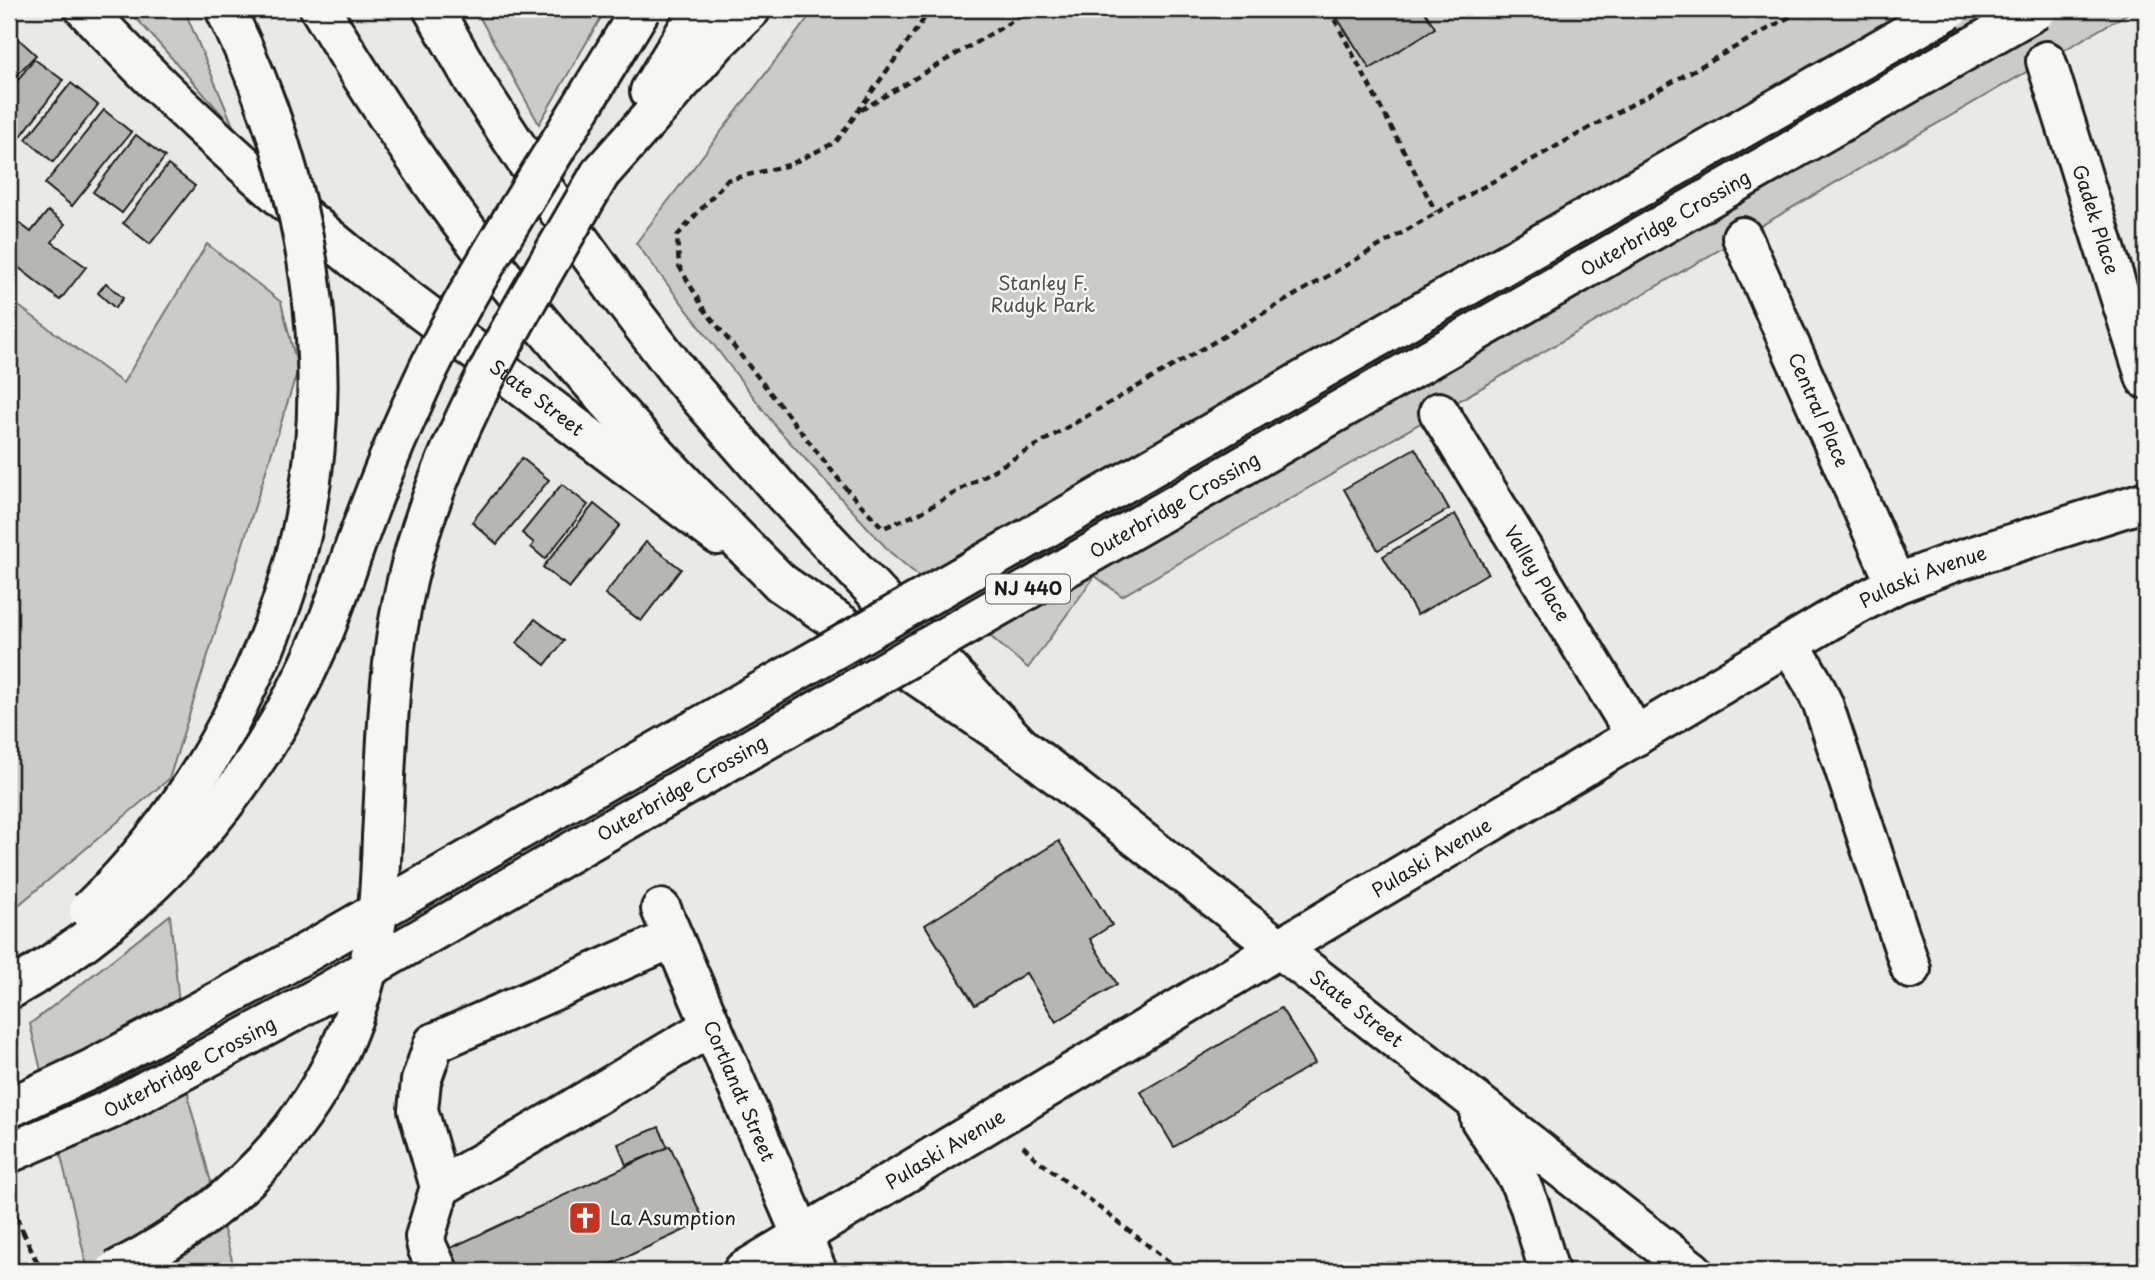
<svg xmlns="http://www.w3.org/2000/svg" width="2155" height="1280" font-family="'Playpen Sans',sans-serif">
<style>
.green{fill:#cbcbc7;stroke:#747472;stroke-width:2}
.building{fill:#b6b6b3;stroke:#1c1c1c;stroke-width:2}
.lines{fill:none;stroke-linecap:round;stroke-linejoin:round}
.minor-casing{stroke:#1c1c1c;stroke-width:44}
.major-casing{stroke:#1c1c1c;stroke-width:44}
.highway-casing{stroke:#1c1c1c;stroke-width:44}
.path{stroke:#1c1c1c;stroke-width:4.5;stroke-dasharray:7 5;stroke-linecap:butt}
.minor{stroke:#f6f6f2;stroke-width:38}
.major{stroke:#f6f6f2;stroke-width:38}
.highway{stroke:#f6f6f2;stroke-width:38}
.rail{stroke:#1c1c1c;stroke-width:5;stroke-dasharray:10 5;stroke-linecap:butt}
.highway-bridge-casing{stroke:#1c1c1c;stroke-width:44;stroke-linecap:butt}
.highway-bridge{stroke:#f6f6f2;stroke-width:38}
.labels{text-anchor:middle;stroke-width:5;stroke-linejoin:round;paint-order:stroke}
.shield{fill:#f6f6f2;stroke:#5d5d5c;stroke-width:2}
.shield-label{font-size:18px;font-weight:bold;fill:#1c1c1c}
.street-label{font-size:19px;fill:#1c1c1c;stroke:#f6f6f2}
.park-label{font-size:19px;fill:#51514f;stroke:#f6f6f2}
.poi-label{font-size:19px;fill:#1c1c1c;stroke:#f6f6f2;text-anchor:start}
</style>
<rect width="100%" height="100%" fill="#e9e9e5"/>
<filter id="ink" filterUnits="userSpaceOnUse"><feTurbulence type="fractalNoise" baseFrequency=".0143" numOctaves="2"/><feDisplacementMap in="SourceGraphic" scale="14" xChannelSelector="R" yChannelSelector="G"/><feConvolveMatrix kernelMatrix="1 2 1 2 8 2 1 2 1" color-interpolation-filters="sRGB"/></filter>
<g filter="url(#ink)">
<g class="green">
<polygon points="128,9 184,9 234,128"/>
<polygon points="475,9 606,9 539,124"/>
<polygon points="815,9 2135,9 1122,596 1095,576 1028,668 890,552 777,428 636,243"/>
<polygon points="207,244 281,302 298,369 169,779 9,913 9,299 123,383"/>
<polygon points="170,915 189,1101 235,1271 88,1271 30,1024"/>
</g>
<g class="building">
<polygon points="1335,9 1423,9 1435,28 1370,69 1332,10"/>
<polygon points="10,31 36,55 9,83 9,32"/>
<polygon points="34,59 63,80 16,143 9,138 9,92"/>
<polygon points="71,83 98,105 53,162 26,139"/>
<polygon points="104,110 131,132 72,206 45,184"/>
<polygon points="136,135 165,157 122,213 93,192"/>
<polygon points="168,165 195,186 150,244 123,223"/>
<polygon points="48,211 65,224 52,242 86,267 60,300 9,260 9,229 15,220 31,232"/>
<polygon points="106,283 123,298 115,308 98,293"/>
<polygon points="1415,448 1449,509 1378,550 1344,489"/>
<polygon points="522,458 549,480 497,544 472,522"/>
<polygon points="562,484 588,505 545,559 531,547 534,543 522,533"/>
<polygon points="594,504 620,525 569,588 543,567"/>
<polygon points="1455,514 1488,573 1417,615 1383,556"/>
<polygon points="646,542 681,569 641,621 605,594"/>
<polygon points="535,619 564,641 545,665 517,643"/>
<polygon points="1059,841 1112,925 1090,939 1117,984 1056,1022 1026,973 975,1005 925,925"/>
<polygon points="1281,1008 1315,1063 1174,1147 1141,1092"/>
<polygon points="659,1127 668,1148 626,1165 618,1144"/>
<polygon points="670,1146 704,1221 596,1271 448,1271 440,1253"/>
</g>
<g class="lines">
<defs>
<g id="minor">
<path id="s1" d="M85,9C171,102 265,186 363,266L718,535"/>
<path id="s2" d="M433,9L477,86L560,213L617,292L682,377L782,492L1020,746L1693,1271"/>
<path id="s3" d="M2046,61L2146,379"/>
<path id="s4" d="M1742,237L1896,584"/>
<path id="s5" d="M1439,412L1636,736"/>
<polyline points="1790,644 1813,683 1823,704 1911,969"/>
<path id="s6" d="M661,909L817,1271"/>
<polyline points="1480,1119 1518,1178 1530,1207 1549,1271"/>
<path d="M440,1187C532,1135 621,1079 712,1026"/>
<polyline points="438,1271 427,1247 425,1237 440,1187 418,1110 421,1081 434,1043 673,938"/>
<path id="s7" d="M743,1271L1278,949L1845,611L1896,584L1951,563L2146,501"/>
</g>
<polyline id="major" points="781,583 1020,746"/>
<g id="highway">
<path d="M320,9C362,78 406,147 454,213C552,345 664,467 781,583"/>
<polyline points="650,91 700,9"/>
<polyline points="600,174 718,41 751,9"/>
</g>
</defs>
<use href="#minor" class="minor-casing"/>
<use href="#major" class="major-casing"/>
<use href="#highway" class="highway-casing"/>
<g class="path">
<polyline points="931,9 836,142 789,165 727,180 677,236 679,266 704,309 848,491 883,528 920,513 1436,213 1804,9"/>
<polyline points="1329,9 1436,212"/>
<polyline points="861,110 1033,9"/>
<polyline points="1023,1146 1034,1157 1181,1271"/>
</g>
<use href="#minor" class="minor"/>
<use href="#major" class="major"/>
<use href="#highway" class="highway"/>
<g class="rail">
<polyline points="9,1201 41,1271"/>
<polyline points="9,1258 15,1271"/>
</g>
<defs>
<g id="highway-bridge">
<path d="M89,910C151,850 203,778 240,701C262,657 281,611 294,563C345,378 309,178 225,9"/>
<path d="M9,990C150,911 261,783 323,634C338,597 350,559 364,522C383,470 405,419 429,368C459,306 496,246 532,187C569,128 605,68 641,9"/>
<polyline points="9,1108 92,1069 269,974 1950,9"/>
<path id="s8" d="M9,1153L111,1109L289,1014L2038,9"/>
<path d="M115,1271C260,1198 355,1082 377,919C380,892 381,864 382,837C387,751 387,665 407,581C440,437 527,301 600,174"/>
</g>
</defs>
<use href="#highway-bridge" class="highway-bridge-casing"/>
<use href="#highway-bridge" class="highway-bridge"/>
</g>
</g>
<defs>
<symbol id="church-square" viewBox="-11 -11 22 22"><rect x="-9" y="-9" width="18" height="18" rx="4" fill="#c8321e" stroke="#f6f6f2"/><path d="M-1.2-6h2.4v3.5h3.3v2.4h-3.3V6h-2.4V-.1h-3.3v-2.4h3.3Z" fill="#fff"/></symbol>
</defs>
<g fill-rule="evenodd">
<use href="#church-square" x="566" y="1199" width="38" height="38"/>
</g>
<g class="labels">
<rect class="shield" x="986" y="574.5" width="84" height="29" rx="5"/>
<g class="shield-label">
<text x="1028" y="595">NJ 440</text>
</g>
<g class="street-label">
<text dy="7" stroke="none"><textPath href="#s3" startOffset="166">Gadek Place</textPath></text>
<text dy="7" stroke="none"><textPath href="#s8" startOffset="1900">Outerbridge Crossing</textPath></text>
<text dy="7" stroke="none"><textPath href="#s1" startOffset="597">State Street</textPath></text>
<text dy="7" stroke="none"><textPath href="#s4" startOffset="189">Central Place</textPath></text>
<text dy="7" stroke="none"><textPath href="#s8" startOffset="1334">Outerbridge Crossing</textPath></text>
<text dy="7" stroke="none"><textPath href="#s5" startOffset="189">Valley Place</textPath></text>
<text dy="7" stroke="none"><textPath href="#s7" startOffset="1370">Pulaski Avenue</textPath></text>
<text dy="7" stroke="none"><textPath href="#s8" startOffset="766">Outerbridge Crossing</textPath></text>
<text dy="7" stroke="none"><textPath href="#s7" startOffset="803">Pulaski Avenue</textPath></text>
<text dy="7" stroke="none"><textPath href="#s2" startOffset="1372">State Street</textPath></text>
<text dy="7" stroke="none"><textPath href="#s8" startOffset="200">Outerbridge Crossing</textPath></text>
<text dy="7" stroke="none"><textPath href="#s6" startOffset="198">Cortlandt Street</textPath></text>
<text dy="7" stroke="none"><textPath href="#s7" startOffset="236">Pulaski Avenue</textPath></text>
</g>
<g class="park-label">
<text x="1043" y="290">Stanley F.<tspan x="1043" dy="22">Rudyk Park</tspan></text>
</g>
<g class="poi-label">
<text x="610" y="1225">La Asumption</text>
</g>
</g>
<rect width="2155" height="1280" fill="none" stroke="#f6f6f2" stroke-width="35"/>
<rect x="18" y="18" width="2120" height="1245" fill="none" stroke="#1c1c1c" stroke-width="2.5" filter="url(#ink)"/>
</svg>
